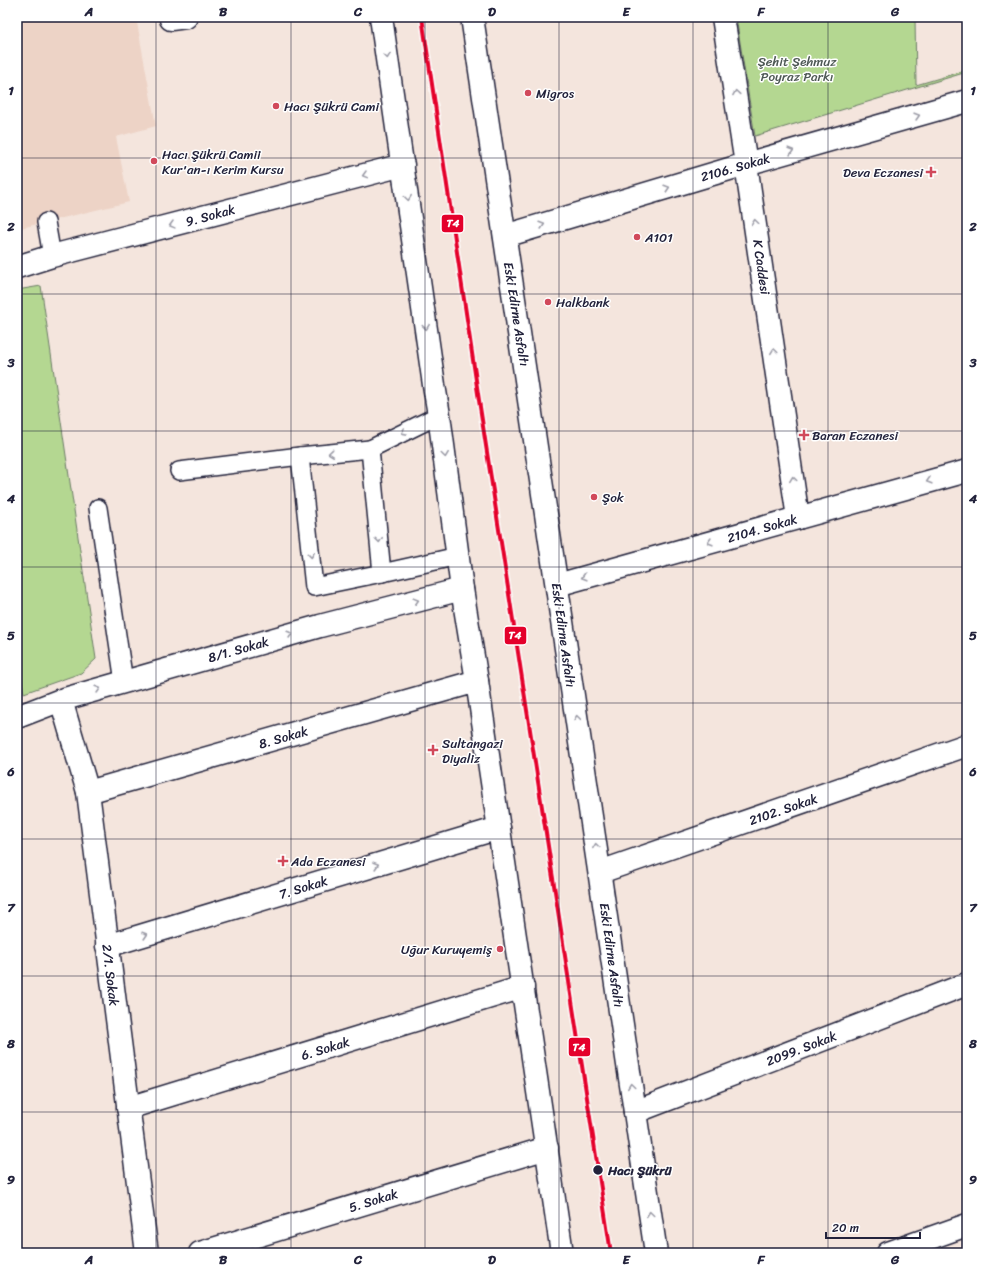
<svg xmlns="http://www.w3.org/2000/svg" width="984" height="1270" font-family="Sriracha,sans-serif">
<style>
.built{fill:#edd3c6}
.green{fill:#b4d791;stroke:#6b7c66}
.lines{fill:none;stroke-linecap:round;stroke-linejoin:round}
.lane-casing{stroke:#22223b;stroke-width:20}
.street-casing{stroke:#22223b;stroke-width:25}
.secondary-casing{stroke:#22223b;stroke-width:25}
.primary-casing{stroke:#22223b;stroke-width:25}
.lane{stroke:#fff;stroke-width:17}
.street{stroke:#fff;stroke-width:22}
.secondary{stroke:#fff;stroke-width:22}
.primary{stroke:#fff;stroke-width:22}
.tram-1-casing{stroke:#fff;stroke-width:7}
.tram-1{stroke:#e4002b;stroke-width:4}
.oneway{stroke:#9c9ca7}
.grid{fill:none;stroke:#22223b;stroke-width:1;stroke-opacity:0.55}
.poi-dot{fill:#d1495b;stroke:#fff;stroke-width:1.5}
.stop-dot{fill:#22223b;stroke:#fff;stroke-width:1.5}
.labels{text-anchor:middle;stroke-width:3;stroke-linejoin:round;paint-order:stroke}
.park-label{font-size:13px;fill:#4e5855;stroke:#fff}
.poi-label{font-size:13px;fill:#22223b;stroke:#fff;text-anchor:start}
.street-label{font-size:13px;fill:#22223b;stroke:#fff}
.stop-label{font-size:13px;font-weight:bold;fill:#22223b;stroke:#fff;text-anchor:start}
.line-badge{stroke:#fff;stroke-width:1.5}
.badge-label{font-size:11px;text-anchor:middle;font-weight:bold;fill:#fff}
.neatline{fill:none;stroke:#22223b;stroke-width:1.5}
.grid-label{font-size:13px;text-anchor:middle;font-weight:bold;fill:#22223b}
</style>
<rect width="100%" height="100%" fill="#f4e5dd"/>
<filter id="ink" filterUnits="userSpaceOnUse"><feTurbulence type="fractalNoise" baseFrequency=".025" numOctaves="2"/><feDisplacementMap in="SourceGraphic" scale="8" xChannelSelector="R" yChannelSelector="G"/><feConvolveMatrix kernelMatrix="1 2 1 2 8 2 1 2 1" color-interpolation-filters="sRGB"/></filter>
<g filter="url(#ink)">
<polygon class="built" points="17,17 136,17 156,126 116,137 129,202 17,229"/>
<g class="green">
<polygon points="736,17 915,17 916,85 967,70 967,72 755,136"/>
<polygon points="41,286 96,659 81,673 24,693 17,651 17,290"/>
</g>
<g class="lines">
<defs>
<g id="lane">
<polyline points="46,222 52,256"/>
<polyline points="439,415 370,449 382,573 458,556"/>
<polyline points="370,449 300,456 314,587 382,573"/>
<polyline points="179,471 300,456"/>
<polyline points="98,508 124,682"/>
</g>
<g id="street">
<polyline points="171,19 186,17"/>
<polyline points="505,236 746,164 967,101"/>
<polyline points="17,267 52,256 403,165"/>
<polyline points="557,585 967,471"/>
<polyline points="61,700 88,792 147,1253"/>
<polyline points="88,792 477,681"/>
<polyline points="600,872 967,745"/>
<polyline points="107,946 499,828"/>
<polyline points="128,1108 523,987"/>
<polyline points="635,1112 967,984"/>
<polyline points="200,1253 547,1148"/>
<polyline points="888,1253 967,1225"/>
</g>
<g id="secondary">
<polyline points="723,17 746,164 798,518"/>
<polyline points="17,717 61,700 320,626 462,589"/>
</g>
<g id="primary">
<polyline points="381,17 434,385 439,415 462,589 477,681 562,1253"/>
<polyline points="472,17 656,1253"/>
</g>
</defs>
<use href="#lane" class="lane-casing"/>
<use href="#street" class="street-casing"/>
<use href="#secondary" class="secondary-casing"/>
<use href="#primary" class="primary-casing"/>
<use href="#lane" class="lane"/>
<use href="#street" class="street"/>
<use href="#secondary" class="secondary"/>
<use href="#primary" class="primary"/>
<defs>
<polyline id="tram-1" points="422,17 480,407 611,1253"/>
</defs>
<use href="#tram-1" class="tram-1-casing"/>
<use href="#tram-1" class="tram-1"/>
</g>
<defs><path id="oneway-chevron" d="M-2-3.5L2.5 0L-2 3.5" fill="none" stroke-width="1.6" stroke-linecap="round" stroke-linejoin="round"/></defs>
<g class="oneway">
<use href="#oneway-chevron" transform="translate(387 56) rotate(82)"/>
<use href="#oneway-chevron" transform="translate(736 93) rotate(-99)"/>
<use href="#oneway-chevron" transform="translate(917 116) rotate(-16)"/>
<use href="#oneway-chevron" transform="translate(791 151) rotate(-16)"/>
<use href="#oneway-chevron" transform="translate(365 175) rotate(165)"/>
<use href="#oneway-chevron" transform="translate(667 188) rotate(-17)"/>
<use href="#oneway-chevron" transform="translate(408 198) rotate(82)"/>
<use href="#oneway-chevron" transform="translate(755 222) rotate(-98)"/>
<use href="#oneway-chevron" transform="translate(172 225) rotate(165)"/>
<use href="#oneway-chevron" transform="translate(542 225) rotate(-17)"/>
<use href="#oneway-chevron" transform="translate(426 327) rotate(82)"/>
<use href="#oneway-chevron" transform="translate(774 351) rotate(-98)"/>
<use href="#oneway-chevron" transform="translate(404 432) rotate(154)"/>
<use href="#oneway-chevron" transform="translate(331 453) rotate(174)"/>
<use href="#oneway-chevron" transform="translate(445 455) rotate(82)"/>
<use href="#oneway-chevron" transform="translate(793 479) rotate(-98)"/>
<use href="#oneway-chevron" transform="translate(929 481) rotate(164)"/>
<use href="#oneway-chevron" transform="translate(379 540) rotate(84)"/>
<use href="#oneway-chevron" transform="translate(710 542) rotate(164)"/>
<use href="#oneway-chevron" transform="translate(311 555) rotate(84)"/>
<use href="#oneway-chevron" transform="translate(584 577) rotate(164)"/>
<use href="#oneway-chevron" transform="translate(416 601) rotate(-15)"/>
<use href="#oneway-chevron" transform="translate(290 634) rotate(-16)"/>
<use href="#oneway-chevron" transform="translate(98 689) rotate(-16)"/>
<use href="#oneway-chevron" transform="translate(577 718) rotate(-98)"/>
<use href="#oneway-chevron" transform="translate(596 846) rotate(-98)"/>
<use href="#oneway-chevron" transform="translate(376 865) rotate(-17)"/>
<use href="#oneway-chevron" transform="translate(145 935) rotate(-17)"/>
<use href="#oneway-chevron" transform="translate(631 1086) rotate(-98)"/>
<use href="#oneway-chevron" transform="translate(650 1214) rotate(-98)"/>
</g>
</g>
<path class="grid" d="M156,17V1253M291,17V1253M425,17V1253M559,17V1253M693,17V1253M828,17V1253M17,158H967M17,294H967M17,431H967M17,567H967M17,703H967M17,839H967M17,976H967M17,1112H967"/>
<g class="poi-dot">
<circle cx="528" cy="93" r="4"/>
<circle cx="276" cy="106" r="4"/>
<circle cx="154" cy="161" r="4"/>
<path d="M929 166h4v4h4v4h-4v4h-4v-4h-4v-4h4z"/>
<circle cx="637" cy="237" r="4"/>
<circle cx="548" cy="302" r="4"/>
<path d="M802 429h4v4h4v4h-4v4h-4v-4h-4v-4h4z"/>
<circle cx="594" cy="497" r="4"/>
<path d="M431 744h4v4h4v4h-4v4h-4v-4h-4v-4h4z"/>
<path d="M281 855h4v4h4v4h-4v4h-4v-4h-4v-4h4z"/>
<circle cx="500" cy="949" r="4"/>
</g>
<circle class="stop-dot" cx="598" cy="1170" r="5.5"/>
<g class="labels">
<g class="park-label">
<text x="797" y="66">Şehit Şehmuz<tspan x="797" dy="15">Poyraz Parkı</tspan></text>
</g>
<g class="poi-label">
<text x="536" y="98">Migros</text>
<text x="284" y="111">Hacı Şükrü Cami</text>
<text x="162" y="159">Hacı Şükrü Camii<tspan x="162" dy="15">Kur'an-ı Kerim Kursu</tspan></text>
<text x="923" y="177" text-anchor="end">Deva Eczanesi</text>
<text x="645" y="242">A101</text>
<text x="556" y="307">Halkbank</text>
<text x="812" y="440">Baran Eczanesi</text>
<text x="602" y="502">Şok</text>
<text x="442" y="748">Sultangazi<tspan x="442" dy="15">Diyaliz</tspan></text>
<text x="291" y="866">Ada Eczanesi</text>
<text x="492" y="954" text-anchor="end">Uğur Kuruyemiş</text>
</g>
<g class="street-label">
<text transform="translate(735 167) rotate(-16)" y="5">2106. Sokak</text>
<text transform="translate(210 215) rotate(-15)" y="5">9. Sokak</text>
<text transform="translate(762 267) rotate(82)" y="5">K Caddesi</text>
<text transform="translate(517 314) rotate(81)" y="5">Eski Edirne Asfaltı</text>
<text transform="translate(762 528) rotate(-16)" y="5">2104. Sokak</text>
<text transform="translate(564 635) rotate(82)" y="5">Eski Edirne Asfaltı</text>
<text transform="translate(238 649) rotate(-16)" y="5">8/1. Sokak</text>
<text transform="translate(283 737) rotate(-16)" y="5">8. Sokak</text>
<text transform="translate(783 809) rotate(-19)" y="5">2102. Sokak</text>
<text transform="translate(303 887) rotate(-17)" y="5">7. Sokak</text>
<text transform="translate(612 955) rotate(82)" y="5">Eski Edirne Asfaltı</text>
<text transform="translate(111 975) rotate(83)" y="5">2/1. Sokak</text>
<text transform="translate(325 1048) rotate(-17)" y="5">6. Sokak</text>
<text transform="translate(801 1048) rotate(-21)" y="5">2099. Sokak</text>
<text transform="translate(373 1200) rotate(-17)" y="5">5. Sokak</text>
</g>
<g class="stop-label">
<text x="608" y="1175">Hacı Şükrü</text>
</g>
</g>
<g class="line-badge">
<rect x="441" y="214" width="23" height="19" rx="4" fill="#e4002b"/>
<rect x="504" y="626" width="23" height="19" rx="4" fill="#e4002b"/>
<rect x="568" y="1037" width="23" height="20" rx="4" fill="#e4002b"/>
</g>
<g class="badge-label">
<text x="453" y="227">T4</text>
<text x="515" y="639">T4</text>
<text x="579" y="1051">T4</text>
</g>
<rect width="984" height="1270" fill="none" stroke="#fff" stroke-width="44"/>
<path d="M826 1232v6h94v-6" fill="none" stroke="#22223b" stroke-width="2"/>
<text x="832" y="1232" font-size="12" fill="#22223b" stroke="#ffffff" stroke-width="3" paint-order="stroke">20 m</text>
<rect x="22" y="22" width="940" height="1226" class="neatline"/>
<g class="grid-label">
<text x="89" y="16">A</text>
<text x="223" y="16">B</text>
<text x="358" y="16">C</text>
<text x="492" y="16">D</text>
<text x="626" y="16">E</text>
<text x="761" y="16">F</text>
<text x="895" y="16">G</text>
<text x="11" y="95">1</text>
<text x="973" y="95">1</text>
<text x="11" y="231">2</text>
<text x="973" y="231">2</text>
<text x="11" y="367">3</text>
<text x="973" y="367">3</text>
<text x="11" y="503">4</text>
<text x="973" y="503">4</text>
<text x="11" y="640">5</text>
<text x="973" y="640">5</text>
<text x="11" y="776">6</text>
<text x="973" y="776">6</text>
<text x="11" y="912">7</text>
<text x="973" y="912">7</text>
<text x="11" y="1048">8</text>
<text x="973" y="1048">8</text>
<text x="11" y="1184">9</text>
<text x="973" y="1184">9</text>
<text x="89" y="1264">A</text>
<text x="223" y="1264">B</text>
<text x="358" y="1264">C</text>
<text x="492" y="1264">D</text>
<text x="626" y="1264">E</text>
<text x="761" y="1264">F</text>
<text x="895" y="1264">G</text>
</g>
</svg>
